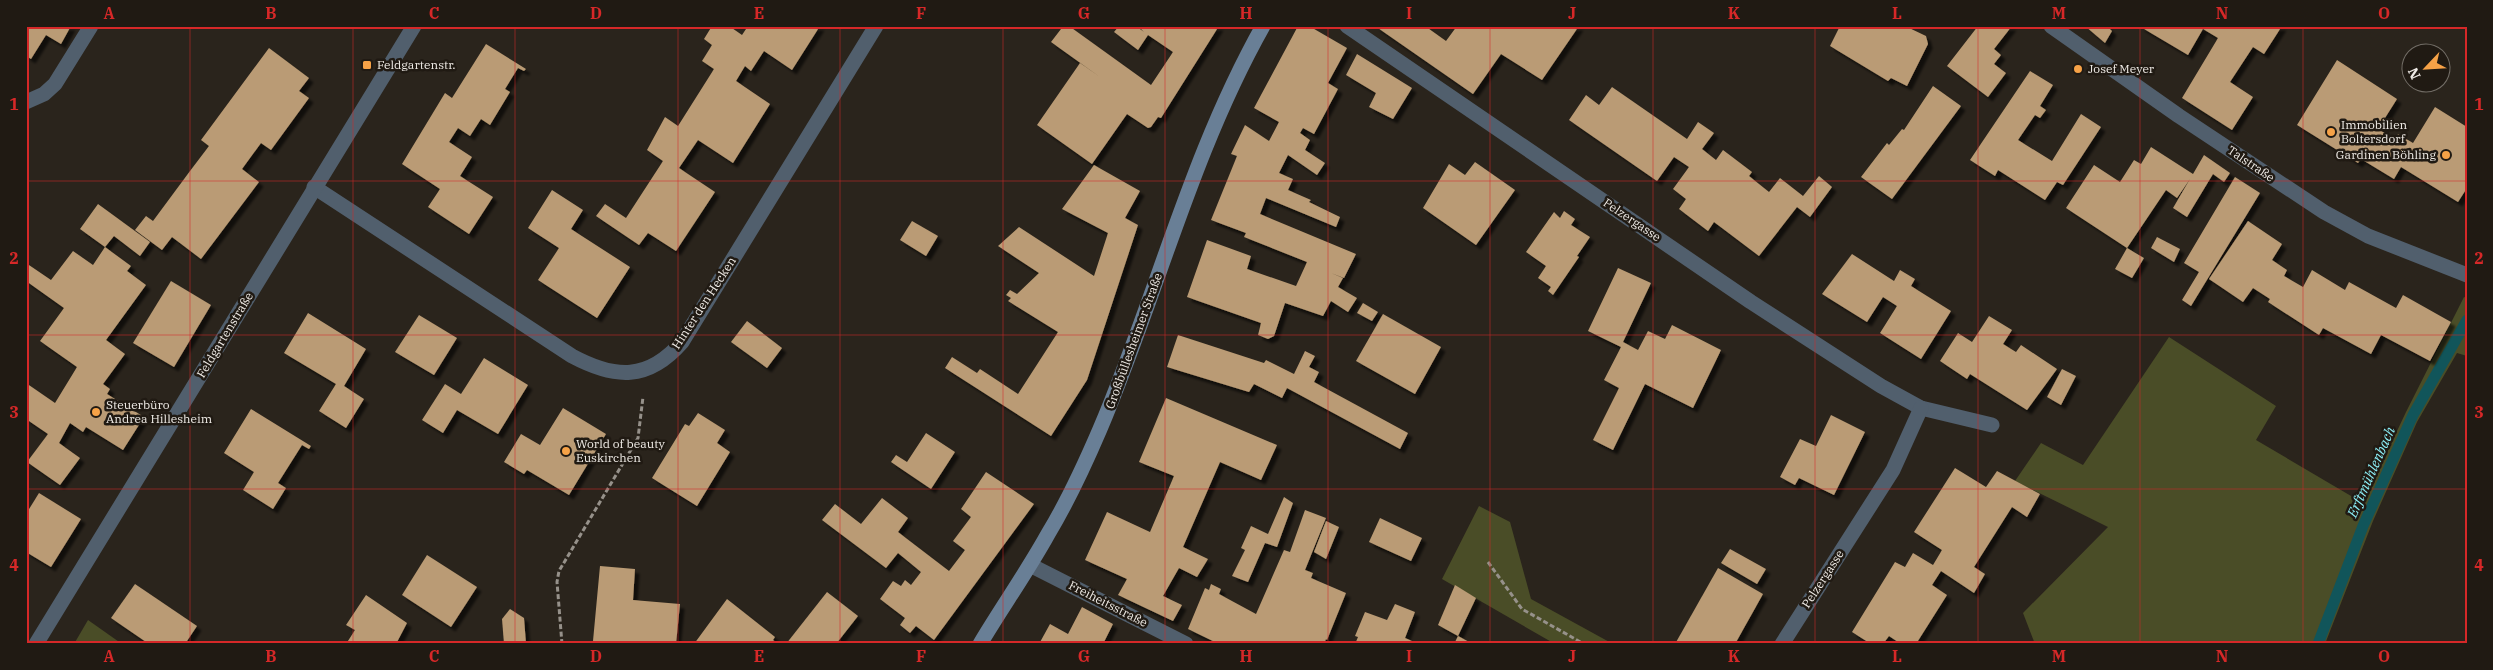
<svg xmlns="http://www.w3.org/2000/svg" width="2493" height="670" font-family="'IBM Plex Serif',serif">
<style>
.green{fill:#4a4d27}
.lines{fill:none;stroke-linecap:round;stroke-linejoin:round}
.stream{stroke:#11555a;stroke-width:11}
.building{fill:#ba9b74;filter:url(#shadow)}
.path{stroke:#96918a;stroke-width:3;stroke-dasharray:5 2.5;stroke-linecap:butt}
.street{stroke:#515f6d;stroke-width:15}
.secondary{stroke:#697f96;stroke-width:15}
.grid{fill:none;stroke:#d62828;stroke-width:1;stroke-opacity:0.55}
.poi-dot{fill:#f6a247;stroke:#201a13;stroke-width:2}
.labels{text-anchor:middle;stroke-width:5;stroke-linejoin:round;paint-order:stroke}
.poi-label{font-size:12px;fill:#efebe6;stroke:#201a13;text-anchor:start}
.street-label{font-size:12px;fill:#efebe6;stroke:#201a13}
.water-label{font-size:14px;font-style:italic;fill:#8df1f9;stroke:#201a13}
.neatline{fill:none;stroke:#d62828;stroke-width:2}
.grid-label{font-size:16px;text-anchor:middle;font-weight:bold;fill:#d62828}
</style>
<defs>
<filter id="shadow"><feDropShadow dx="4.5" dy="4.5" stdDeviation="1" flood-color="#0009"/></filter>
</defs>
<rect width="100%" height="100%" fill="#2a241c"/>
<g class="green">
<polygon points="2464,297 2467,298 2467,356 2457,353 2417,422 2373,521 2325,644 2035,644 2023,613 2108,527 2015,481 2041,443 2083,465 2169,337 2276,406 2256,440 2363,503 2406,412"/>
<polygon points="1479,506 1510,522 1531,599 1613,644 1555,644 1442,579"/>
<polygon points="88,620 122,644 74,644"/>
</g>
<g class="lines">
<polyline class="stream" points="2318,644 2363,526 2413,415 2467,320"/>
</g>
<g class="building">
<polygon points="26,26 71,26 61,44 46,35 31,59 26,56"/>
<polygon points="712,26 729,26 742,35 748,26 820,26 792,70 764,51 751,71 745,66 736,81 770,104 733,163 698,140 679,168 715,192 676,251 648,233 639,245 596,216 605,204 626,218 663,161 647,150 665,117 678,126 714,69 702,61 712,45 704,39"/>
<polygon points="1058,26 1069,26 1151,85 1173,52 1148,35 1138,50 1114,32 1119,26 1136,26 1144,32 1141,29 1142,26 1219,26 1161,118 1158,117 1151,127 1148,128 1127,114 1092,164 1037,125 1080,63 1100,77 1051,42 1061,29"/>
<polygon points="1298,26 1309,26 1347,48 1328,83 1338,89 1314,134 1303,128 1300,133 1310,140 1305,150 1325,163 1317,175 1288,155 1279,173 1293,179 1288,190 1311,200 1309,202 1340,217 1336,227 1266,198 1260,214 1356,254 1344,278 1331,273 1343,278 1338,287 1357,298 1348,312 1331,301 1323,316 1285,303 1274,336 1268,339 1258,335 1261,323 1187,297 1207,240 1251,256 1247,269 1296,286 1307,262 1244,237 1246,233 1211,220 1237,156 1231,154 1245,125 1269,141 1279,122 1254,108"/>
<polygon points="1375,26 1425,26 1446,41 1457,26 1579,26 1542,80 1501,54 1473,94"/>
<polygon points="1840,26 1905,26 1926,36 1928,44 1907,86 1891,78 1888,81 1830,46"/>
<polygon points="1978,26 2012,26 1994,49 2001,55 1994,64 2006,73 1988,97 1947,66"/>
<polygon points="2085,26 2107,26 2112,31 2105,43"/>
<polygon points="2139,26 2282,26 2264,54 2253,47 2230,82 2253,97 2232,130 2182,98 2218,38 2203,29 2188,55"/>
<polygon points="486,44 526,69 524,71 518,68 505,89 510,92 490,125 481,119 470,136 458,128 449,142 472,157 460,176 493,197 469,234 428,207 440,189 402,164 445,93 452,98"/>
<polygon points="269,48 309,78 299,91 309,98 271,150 261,143 242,169 259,182 201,259 172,237 162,250 135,230 146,216 153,221 190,171 209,146 201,140"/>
<polygon points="1357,54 1412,88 1393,119 1369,107 1376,93 1346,75"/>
<polygon points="2337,60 2397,99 2378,129 2395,139 2398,134 2413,143 2435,107 2467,127 2467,188 2458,202 2401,167 2394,179 2361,159 2358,163 2297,125"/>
<polygon points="2030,71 2053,85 2040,106 2046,110 2040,118 2035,115 2018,140 2052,161 2081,114 2101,127 2063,185 2057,182 2045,200 1998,170 1995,176 1970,160"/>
<polygon points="1933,86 1961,106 1892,199 1861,177 1887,143 1889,145 1902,129 1904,130"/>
<polygon points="1612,87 1687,139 1698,122 1714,133 1702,149 1716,160 1723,150 1752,172 1749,176 1769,192 1780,178 1803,196 1819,176 1832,187 1810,217 1797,207 1759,256 1714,222 1708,231 1679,209 1686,199 1673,189 1689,167 1674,157 1657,181 1569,120 1586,95 1599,105"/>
<polygon points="2151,147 2193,174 2204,155 2230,173 2224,182 2213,174 2187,217 2173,208 2190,179 2177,198 2166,190 2127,248 2144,258 2132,278 2115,269 2127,248 2066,208 2094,165 2120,182 2134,160 2141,164"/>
<polygon points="1475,162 1515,190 1476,245 1423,208 1449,164 1465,175"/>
<polygon points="1094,165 1140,191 1125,218 1138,225 1087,380 1051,436 945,368 952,357 977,373 980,369 1018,394 1058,332 1008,301 1011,298 1006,295 1010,290 1017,294 1039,273 998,246 1019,227 1094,276 1108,233 1062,209"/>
<polygon points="2235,177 2260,193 2191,306 2182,300 2199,272 2184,263"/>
<polygon points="552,190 583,210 571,229 630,267 597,318 538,280 559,248 528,228"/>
<polygon points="98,204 150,242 140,256 114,236 105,247 80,229"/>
<polygon points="1564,211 1575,219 1571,225 1590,237 1577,256 1579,257 1553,295 1548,291 1551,287 1538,278 1546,266 1526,252 1554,212 1560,218"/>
<polygon points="912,221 938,236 926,256 900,240"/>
<polygon points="2248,221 2282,244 2272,260 2287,270 2284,276 2303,287 2312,270 2345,290 2349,282 2396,308 2403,295 2451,322 2430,361 2381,335 2371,354 2323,328 2319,335 2268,302 2270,299 2253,288 2243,302 2209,279"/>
<polygon points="2157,237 2180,249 2174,262 2151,248"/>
<polygon points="105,247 131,266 127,271 146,285 106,340 125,354 103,384 110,389 107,394 144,417 123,450 86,427 83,432 70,423 59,443 80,458 60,485 27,462 48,434 26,419 26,383 55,403 77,367 40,341 64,308 26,281 26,263 51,280 73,251 93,265"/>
<polygon points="1852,254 1894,281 1900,270 1915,279 1911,286 1951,311 1921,359 1880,333 1897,306 1883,297 1867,322 1822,294"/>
<polygon points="1618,268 1651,283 1623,342 1638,350 1648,331 1665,339 1672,325 1721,350 1693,408 1645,384 1613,450 1593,440 1619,388 1604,380 1621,347 1588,331"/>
<polygon points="171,281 211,305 174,367 133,343"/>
<polygon points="1363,303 1378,312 1372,321 1357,313"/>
<polygon points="308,313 366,349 344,386 364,399 346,428 319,411 336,384 284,353"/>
<polygon points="1383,314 1441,347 1415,394 1356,361"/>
<polygon points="419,315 457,338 434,375 395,352"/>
<polygon points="1989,316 2012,330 2003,344 2016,352 2021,345 2057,369 2027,410 1970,374 1967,379 1940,361 1958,333 1972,342"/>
<polygon points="747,321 782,348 767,368 731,342"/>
<polygon points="1178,335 1264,363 1266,360 1294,374 1305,351 1315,356 1309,367 1319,372 1314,382 1408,433 1400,449 1287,388 1282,398 1254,384 1249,392 1167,367"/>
<polygon points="484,358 528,385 498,434 457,410 443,433 422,420 445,384 461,394"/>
<polygon points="2062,369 2076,376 2061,405 2047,397"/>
<polygon points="1166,398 1277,445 1261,480 1220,462 1183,547 1208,559 1197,577 1179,568 1163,596 1182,605 1173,621 1118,595 1127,579 1085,560 1107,512 1150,532 1174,476 1139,462"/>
<polygon points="563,408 606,434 569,495 527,470 524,474 504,462 521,434 540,445"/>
<polygon points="251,409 311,446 309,449 302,445 278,483 286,488 273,509 243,490 254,472 224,453"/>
<polygon points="698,413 725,430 717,443 730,452 697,506 652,478 685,424 689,426"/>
<polygon points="1831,415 1865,432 1834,495 1799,478 1795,485 1780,477 1800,439 1816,446"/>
<polygon points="926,433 955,452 931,489 891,462 896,455 907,462"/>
<polygon points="1955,468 1986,487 1997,471 2040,494 2027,517 2012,507 1974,567 1985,574 1974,593 1941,571 1932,585 1947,595 1916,644 1901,644 1889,636 1883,644 1871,644 1852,632 1895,562 1905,567 1913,553 1933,565 1942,550 1914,532"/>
<polygon points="986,472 1034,504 934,640 916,626 910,633 900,625 905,618 880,599 893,581 901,586 905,580 911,585 921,572 898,553 886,568 822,520 835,504 861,524 882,498 908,518 898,532 949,571 965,550 953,541 971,517 961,509"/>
<polygon points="39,493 81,519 51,567 26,552 26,514"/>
<polygon points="1284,497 1293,503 1277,547 1265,543 1248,582 1232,576 1245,550 1241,548 1251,526 1268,534"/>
<polygon points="1305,510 1326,518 1305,570 1313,573 1311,578 1346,593 1327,640 1326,639 1324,644 1219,644 1188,629 1205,588 1209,590 1211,584 1221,589 1219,594 1256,614 1284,550 1290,552"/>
<polygon points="1380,518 1422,538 1411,561 1369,542"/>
<polygon points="1326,521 1339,527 1326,559 1314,552"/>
<polygon points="1730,549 1766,569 1757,584 1721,563"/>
<polygon points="427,555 477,587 451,627 402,595"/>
<polygon points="600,566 635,569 633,600 680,604 676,644 593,641"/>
<polygon points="1718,568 1763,594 1735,644 1675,644"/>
<polygon points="135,584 197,626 185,644 149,644 111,618"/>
<polygon points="1455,585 1476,598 1458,636 1438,625"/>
<polygon points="827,592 858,616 836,644 786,644"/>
<polygon points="366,595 407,623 396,644 346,644 355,630 346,625"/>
<polygon points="727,599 775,637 773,640 778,644 694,644"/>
<polygon points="1395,604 1415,612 1405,638 1419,644 1355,644 1358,637 1355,636 1365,612 1387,620"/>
<polygon points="1082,607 1113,624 1103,644 1039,644 1050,624 1068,634"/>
<polygon points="510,609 524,618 526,644 504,644 502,619"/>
<polygon points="1458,636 1473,644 1454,644"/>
</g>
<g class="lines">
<g class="path">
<polyline points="1488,562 1522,609 1584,644"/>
<polyline points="562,644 557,582 559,571 638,438 643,397"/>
</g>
<g class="street">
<polyline points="1347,26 1751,302 1881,386 1921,408 1992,425"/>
<polyline points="2051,26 2179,116 2324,212 2368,236 2467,275"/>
<polyline points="26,102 44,94 55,84 91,26"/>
<path d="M314,187L572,356C615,379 648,381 682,342L876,26"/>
<polyline points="1030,565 1186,644"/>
<polyline points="36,644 414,26"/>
<polyline points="1782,644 1893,470 1921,408"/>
</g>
<path class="secondary" d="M980,644C1002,607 1027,572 1048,534C1068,501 1085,464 1100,429C1157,295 1191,154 1263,26"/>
</g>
<path class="grid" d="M190,26V644M353,26V644M515,26V644M678,26V644M840,26V644M1003,26V644M1165,26V644M1328,26V644M1490,26V644M1653,26V644M1815,26V644M1978,26V644M2140,26V644M2303,26V644M26,181H2467M26,335H2467M26,489H2467"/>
<g class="poi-dot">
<rect x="362" y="60" width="10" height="10" rx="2.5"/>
<circle cx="2078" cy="69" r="5"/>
<circle cx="2331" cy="132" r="5"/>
<circle cx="2446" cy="155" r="5"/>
<circle cx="96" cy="412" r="5"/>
<circle cx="566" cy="451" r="5"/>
</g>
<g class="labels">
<g class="poi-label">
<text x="377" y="69">Feldgartenstr.</text>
<text x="2088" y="73">Josef Meyer</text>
<text x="2341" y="129">Immobilien<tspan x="2341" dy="14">Boltersdorf</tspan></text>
<text x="2436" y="159" text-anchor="end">Gardinen Böhling</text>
<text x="106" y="409">Steuerbüro<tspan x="106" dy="14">Andrea Hillesheim</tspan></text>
<text x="576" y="448">World of beauty<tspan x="576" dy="14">Euskirchen</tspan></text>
</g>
<g class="street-label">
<text transform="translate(2251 164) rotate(34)" y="4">Talstraße</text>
<text transform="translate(1632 220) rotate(34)" y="4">Pelzergasse</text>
<text transform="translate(704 303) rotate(-57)" y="4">Hinter den Hecken</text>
<text transform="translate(225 335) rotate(-59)" y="4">Feldgartenstraße</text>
<text transform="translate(1134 341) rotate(-70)" y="4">Großbüllesheimer Straße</text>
<text transform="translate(1823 579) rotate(-57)" y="4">Pelzergasse</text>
<text transform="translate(1108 604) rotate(27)" y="4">Freiheitsstraße</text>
</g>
<g class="water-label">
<text transform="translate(2371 472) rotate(-66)" y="5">Erftmühlenbach</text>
</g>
</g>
<rect width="2493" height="670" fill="none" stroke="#201a13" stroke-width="55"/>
<g transform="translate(2426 68) rotate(245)"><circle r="24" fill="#201a13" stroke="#736e67"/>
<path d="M0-4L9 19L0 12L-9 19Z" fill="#f6a247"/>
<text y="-8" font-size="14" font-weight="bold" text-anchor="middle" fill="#efebe6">N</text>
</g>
<rect x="28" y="28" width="2438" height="614" class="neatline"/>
<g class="grid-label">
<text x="109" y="19">A</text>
<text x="271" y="19">B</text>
<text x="434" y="19">C</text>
<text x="596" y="19">D</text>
<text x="759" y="19">E</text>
<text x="921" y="19">F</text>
<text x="1084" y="19">G</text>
<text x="1246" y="19">H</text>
<text x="1409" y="19">I</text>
<text x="1572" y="19">J</text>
<text x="1734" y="19">K</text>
<text x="1897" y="19">L</text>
<text x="2059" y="19">M</text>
<text x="2222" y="19">N</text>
<text x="2384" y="19">O</text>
<text x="14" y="110">1</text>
<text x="2479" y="110">1</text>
<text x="14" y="264">2</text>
<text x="2479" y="264">2</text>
<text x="14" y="418">3</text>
<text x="2479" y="418">3</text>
<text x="14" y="571">4</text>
<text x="2479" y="571">4</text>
<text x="109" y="662">A</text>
<text x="271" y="662">B</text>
<text x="434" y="662">C</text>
<text x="596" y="662">D</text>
<text x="759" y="662">E</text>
<text x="921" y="662">F</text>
<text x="1084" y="662">G</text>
<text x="1246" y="662">H</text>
<text x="1409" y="662">I</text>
<text x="1572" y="662">J</text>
<text x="1734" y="662">K</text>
<text x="1897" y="662">L</text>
<text x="2059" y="662">M</text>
<text x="2222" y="662">N</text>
<text x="2384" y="662">O</text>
</g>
</svg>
